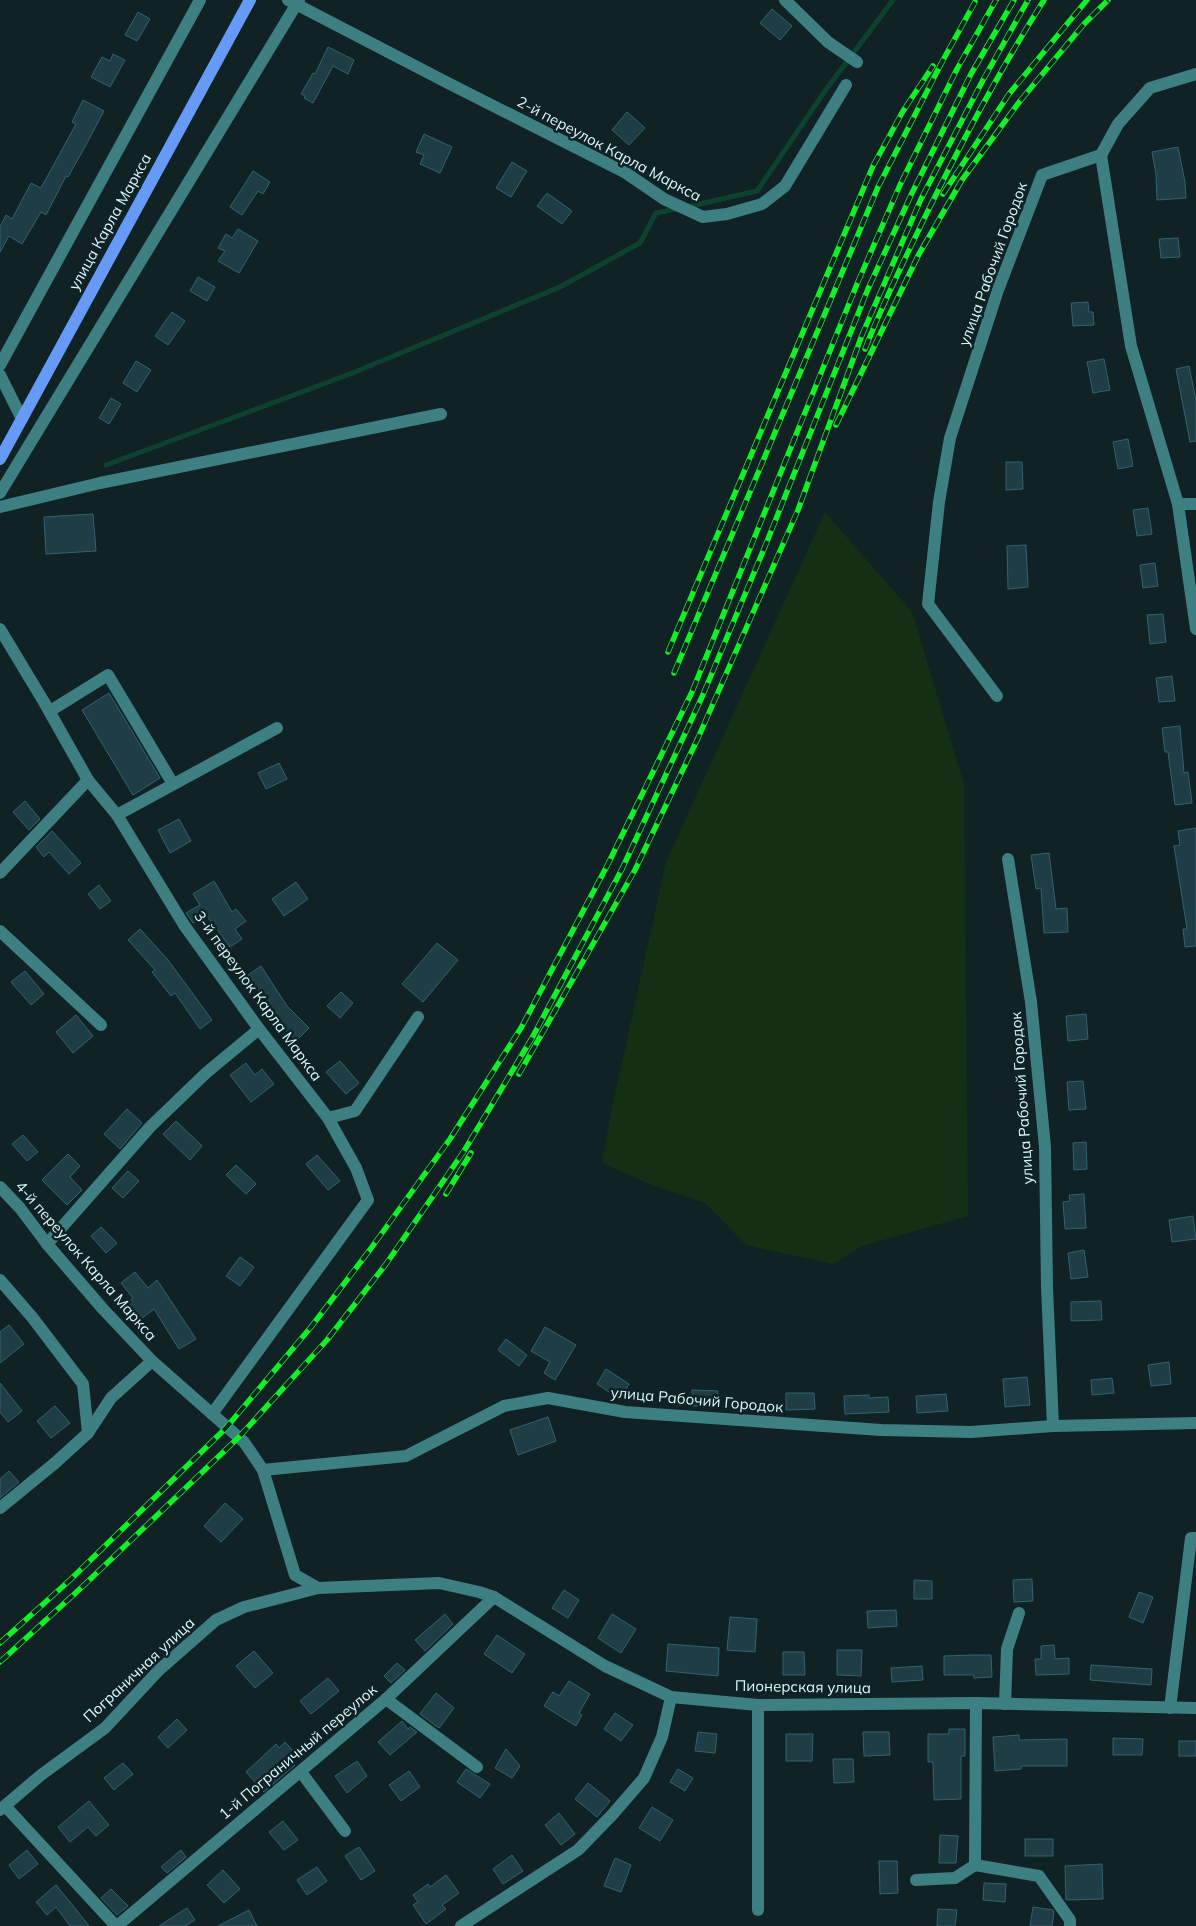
<svg xmlns="http://www.w3.org/2000/svg" width="1196" height="1926" font-family="Mulish,sans-serif">
<style>
.green{fill:#152f14}
.lines{fill:none;stroke-linecap:round;stroke-linejoin:round}
.stream{stroke:#0d422f;stroke-width:5}
.building{fill:#1e3d45;stroke:#316370}
.minor{stroke:#3e7f82;stroke-width:12}
.major{stroke:#659af6;stroke-width:12}
.rail-casing{stroke:#0ef227;stroke-width:5.5}
.rail{stroke:#112225;stroke-width:4;stroke-dasharray:11;stroke-linecap:butt}
.labels{text-anchor:middle;stroke-width:5;stroke-linejoin:round;paint-order:stroke}
.street-label{font-size:15px;fill:#d7f8fd;stroke:#112225}
</style>
<rect width="100%" height="100%" fill="#112225"/>
<polygon class="green" points="825,512 912,612 964,784 968,1216 862,1246 833,1264 746,1245 705,1203 652,1185 602,1163 609,1122 666,862"/>
<g class="lines">
<g class="stream">
<polyline points="686,207 757,191 825,91 893,0"/>
<polyline points="106,465 350,374 560,287 640,243 656,213 677,209"/>
</g>
</g>
<g class="building">
<polygon points="772,9 792,26 780,40 760,23"/>
<polygon points="138,12 150,19 137,41 125,35"/>
<polygon points="328,47 354,60 348,74 333,66 313,103 304,98 305,96 301,94 313,73 315,74"/>
<polygon points="113,54 125,60 110,87 91,77 102,57 110,61"/>
<polygon points="83,100 104,111 87,143 68,177 66,176 46,215 41,212 22,244 9,236 0,252 0,227 6,215 12,219 31,183 41,188 76,124 72,122"/>
<polygon points="627,112 645,128 629,145 612,130"/>
<polygon points="424,134 452,147 440,173 420,164 424,155 416,152"/>
<polygon points="1178,147 1185,182 1186,198 1157,200 1156,174 1152,152"/>
<polygon points="512,162 527,171 511,197 496,188"/>
<polygon points="253,171 270,182 263,194 258,191 242,215 230,207"/>
<polygon points="547,193 572,211 562,224 537,206"/>
<polygon points="238,229 258,241 239,273 218,261 225,251 218,248 226,234 232,238"/>
<polygon points="1178,238 1180,257 1161,258 1159,239"/>
<polygon points="198,277 215,287 207,301 190,291"/>
<polygon points="1088,302 1089,312 1093,312 1094,325 1073,326 1071,303"/>
<polygon points="172,312 185,321 168,345 155,336"/>
<polygon points="1104,359 1110,390 1093,393 1087,362"/>
<polygon points="136,361 151,370 137,392 123,383"/>
<polygon points="1189,366 1196,400 1196,441 1190,442 1176,369"/>
<polygon points="111,398 121,404 109,424 99,418"/>
<polygon points="1128,439 1133,466 1118,469 1113,442"/>
<polygon points="1006,462 1022,462 1023,489 1006,490"/>
<polygon points="1148,508 1152,534 1137,536 1133,510"/>
<polygon points="93,514 96,551 46,554 44,517"/>
<polygon points="1026,545 1028,587 1008,589 1007,546"/>
<polygon points="1155,563 1158,586 1143,588 1140,565"/>
<polygon points="1163,614 1166,642 1150,644 1147,615"/>
<polygon points="1172,676 1175,701 1159,702 1156,678"/>
<polygon points="109,693 160,778 133,795 82,710"/>
<polygon points="1180,726 1184,773 1188,772 1192,803 1175,805 1168,752 1165,752 1162,728"/>
<polygon points="279,763 287,779 266,789 258,773"/>
<polygon points="25,801 40,819 29,830 13,812"/>
<polygon points="179,819 191,841 170,853 158,830"/>
<polygon points="1196,828 1196,946 1185,947 1183,929 1187,929 1174,846 1180,845 1178,831"/>
<polygon points="52,831 81,863 69,874 49,852 44,857 36,847"/>
<polygon points="1049,853 1056,909 1067,908 1068,932 1044,933 1041,888 1036,889 1031,855"/>
<polygon points="214,881 232,912 236,909 246,921 235,929 242,939 230,947 206,915 193,923 186,913 200,905 193,894"/>
<polygon points="296,882 308,899 284,916 272,899"/>
<polygon points="99,885 111,901 100,909 88,894"/>
<polygon points="140,929 168,960 212,1020 200,1029 175,993 171,996 152,972 155,970 128,940"/>
<polygon points="437,943 458,960 423,1002 402,984"/>
<polygon points="261,966 287,1006 309,1028 296,1041 279,1024 248,975"/>
<polygon points="25,971 44,994 31,1005 11,982"/>
<polygon points="341,992 353,1003 340,1018 327,1006"/>
<polygon points="1086,1014 1088,1039 1068,1041 1066,1016"/>
<polygon points="76,1015 93,1036 73,1053 56,1032"/>
<polygon points="340,1061 359,1083 346,1094 326,1072"/>
<polygon points="246,1063 255,1075 262,1069 274,1084 251,1102 230,1075"/>
<polygon points="1083,1081 1086,1109 1069,1110 1067,1082"/>
<polygon points="127,1109 142,1123 120,1149 104,1134"/>
<polygon points="176,1121 202,1146 190,1160 163,1134"/>
<polygon points="23,1135 38,1152 27,1161 12,1144"/>
<polygon points="1086,1142 1087,1169 1074,1170 1073,1143"/>
<polygon points="68,1154 80,1166 70,1177 82,1190 67,1205 42,1180"/>
<polygon points="317,1155 340,1181 328,1190 306,1164"/>
<polygon points="236,1165 256,1184 246,1194 226,1175"/>
<polygon points="128,1171 139,1181 123,1198 112,1188"/>
<polygon points="1084,1194 1086,1228 1065,1229 1063,1202 1070,1201 1069,1195"/>
<polygon points="1193,1216 1196,1239 1172,1242 1169,1220"/>
<polygon points="101,1227 117,1243 106,1253 91,1236"/>
<polygon points="1084,1250 1088,1277 1071,1279 1068,1253"/>
<polygon points="240,1257 254,1267 240,1286 226,1276"/>
<polygon points="135,1272 148,1288 157,1280 196,1339 179,1349 154,1309 141,1319 128,1302 133,1298 121,1283"/>
<polygon points="1101,1301 1102,1320 1071,1321 1071,1302"/>
<polygon points="9,1325 24,1344 0,1363 0,1332"/>
<polygon points="545,1327 576,1345 555,1380 544,1373 550,1362 531,1351"/>
<polygon points="506,1339 527,1355 519,1366 498,1350"/>
<polygon points="1169,1362 1171,1384 1151,1386 1148,1365"/>
<polygon points="606,1369 629,1384 620,1399 597,1384"/>
<polygon points="1027,1377 1030,1405 1005,1407 1003,1379"/>
<polygon points="1112,1378 1114,1393 1092,1395 1091,1380"/>
<polygon points="0,1383 22,1411 8,1422 0,1412"/>
<polygon points="692,1390 718,1391 717,1406 692,1406"/>
<polygon points="786,1393 814,1393 815,1409 786,1410"/>
<polygon points="946,1394 948,1411 917,1413 916,1396"/>
<polygon points="869,1395 869,1398 888,1397 889,1412 845,1414 844,1396"/>
<polygon points="55,1406 70,1423 51,1438 37,1421"/>
<polygon points="548,1417 556,1441 518,1455 510,1430"/>
<polygon points="9,1471 19,1482 0,1498 0,1479"/>
<polygon points="225,1503 243,1519 221,1542 204,1526"/>
<polygon points="1032,1579 1033,1601 1014,1602 1013,1580"/>
<polygon points="914,1580 932,1581 932,1599 914,1599"/>
<polygon points="564,1590 579,1600 568,1618 552,1608"/>
<polygon points="1139,1592 1153,1597 1143,1623 1129,1617"/>
<polygon points="896,1610 897,1626 868,1628 867,1611"/>
<polygon points="445,1614 453,1624 425,1651 415,1640"/>
<polygon points="612,1614 636,1629 621,1653 598,1638"/>
<polygon points="730,1617 757,1619 755,1652 727,1650"/>
<polygon points="497,1635 525,1654 512,1673 484,1654"/>
<polygon points="668,1644 719,1648 718,1676 666,1671"/>
<polygon points="1054,1645 1055,1659 1069,1658 1069,1674 1036,1675 1035,1659 1041,1659 1041,1646"/>
<polygon points="837,1650 862,1650 861,1676 837,1675"/>
<polygon points="254,1651 273,1673 255,1688 236,1666"/>
<polygon points="783,1652 804,1652 805,1675 783,1675"/>
<polygon points="974,1655 991,1655 992,1677 974,1678 974,1675 944,1675 944,1656"/>
<polygon points="397,1663 405,1670 391,1683 384,1676"/>
<polygon points="1091,1665 1152,1669 1151,1685 1090,1680"/>
<polygon points="922,1666 923,1680 892,1682 891,1668"/>
<polygon points="328,1678 339,1691 311,1714 300,1701"/>
<polygon points="569,1681 590,1694 579,1713 582,1715 576,1726 544,1706 553,1692 559,1696"/>
<polygon points="436,1693 454,1708 439,1728 420,1714"/>
<polygon points="615,1713 633,1725 621,1741 604,1729"/>
<polygon points="177,1719 187,1730 168,1748 158,1737"/>
<polygon points="402,1721 408,1729 410,1727 417,1732 390,1755 378,1742"/>
<polygon points="949,1729 965,1729 965,1756 961,1756 961,1799 934,1800 933,1762 928,1762 928,1734 949,1734"/>
<polygon points="698,1732 717,1734 715,1753 695,1751"/>
<polygon points="863,1732 889,1732 890,1755 864,1756"/>
<polygon points="786,1734 813,1734 812,1761 786,1761"/>
<polygon points="1019,1735 1019,1740 1067,1739 1067,1766 1021,1766 1021,1769 995,1771 993,1737"/>
<polygon points="1113,1738 1143,1739 1142,1755 1113,1755"/>
<rect x="1179" y="1741" width="17" height="15"/>
<polygon points="285,1742 295,1753 289,1759 295,1765 264,1792 246,1772 276,1744 279,1748"/>
<polygon points="506,1749 520,1766 512,1778 495,1768"/>
<polygon points="833,1759 853,1759 854,1782 834,1783"/>
<polygon points="357,1761 367,1776 347,1793 335,1776"/>
<polygon points="123,1763 133,1774 114,1790 104,1778"/>
<polygon points="466,1769 490,1784 480,1798 457,1782"/>
<polygon points="678,1769 693,1778 685,1791 670,1782"/>
<polygon points="409,1771 420,1787 401,1801 389,1785"/>
<polygon points="588,1783 610,1801 597,1817 575,1799"/>
<polygon points="89,1801 109,1825 96,1836 88,1827 70,1842 58,1827"/>
<polygon points="652,1807 673,1820 660,1841 639,1828"/>
<polygon points="559,1813 575,1834 561,1845 545,1825"/>
<polygon points="283,1821 298,1840 284,1850 269,1832"/>
<polygon points="940,1835 958,1836 956,1863 939,1863"/>
<rect x="1025" y="1839" width="28" height="17"/>
<polygon points="359,1847 375,1871 361,1880 345,1856"/>
<polygon points="27,1850 38,1864 19,1879 9,1865"/>
<polygon points="181,1850 186,1857 167,1873 161,1867"/>
<polygon points="512,1855 523,1871 503,1884 493,1869"/>
<polygon points="615,1858 631,1865 621,1892 604,1886"/>
<polygon points="879,1861 897,1861 898,1893 880,1894"/>
<polygon points="1102,1864 1103,1899 1066,1900 1065,1866"/>
<polygon points="317,1867 327,1881 307,1895 297,1880"/>
<polygon points="223,1870 240,1889 224,1903 207,1885"/>
<polygon points="446,1875 459,1893 442,1905 446,1909 426,1924 413,1905 418,1902 413,1895 428,1884 430,1887"/>
<polygon points="984,1883 1006,1884 1005,1902 983,1900"/>
<polygon points="56,1885 74,1907 89,1926 70,1926 56,1907 47,1915 36,1902"/>
<polygon points="111,1889 128,1906 117,1915 101,1898"/>
<polygon points="1033,1907 1053,1910 1054,1912 1052,1926 1030,1926"/>
<polygon points="187,1908 195,1920 185,1926 159,1926"/>
<polygon points="938,1909 957,1910 955,1926 937,1926"/>
<polygon points="249,1910 257,1926 218,1926"/>
</g>
<g class="lines">
<g class="minor">
<polyline points="288,0 446,82 626,173 664,199 703,217 727,214 762,204 785,186 846,85"/>
<polyline points="785,0 828,42 857,62"/>
<polyline points="1101,155 1118,124 1150,88 1196,74"/>
<polyline points="0,365 200,0"/>
<polyline points="0,375 22,419"/>
<polyline points="0,493 299,0"/>
<polyline points="1178,504 1196,504"/>
<polyline points="0,507 100,483 441,414"/>
<polyline points="0,629 44,702 88,780 117,815 184,925 259,1029 328,1118 356,1168 368,1200 212,1414"/>
<polyline points="997,696 928,604 939,502 950,438 998,290 1042,175 1101,155 1131,346 1178,504 1196,629"/>
<polyline points="50,711 108,675 173,784"/>
<polyline points="117,815 277,728"/>
<polyline points="1008,859 1031,1002 1045,1147 1047,1287 1053,1426"/>
<polyline points="0,873 88,780"/>
<polyline points="0,931 101,1025"/>
<polyline points="328,1118 355,1111 418,1017"/>
<polyline points="0,1187 20,1208 47,1244 103,1309 152,1361 244,1442 263,1470 295,1575 318,1588"/>
<polyline points="47,1244 150,1127 206,1073 259,1029"/>
<polyline points="0,1280 32,1317 83,1384 88,1433"/>
<polyline points="263,1470 406,1456 504,1406 548,1398 625,1412 881,1430 971,1432 1053,1426 1196,1423"/>
<polyline points="0,1508 55,1463 88,1433 111,1398 152,1361"/>
<polyline points="386,1699 477,1767"/>
<polyline points="1005,1704 1007,1649 1019,1613"/>
<polyline points="1170,1708 1191,1538 1196,1538"/>
<polyline points="301,1772 345,1831"/>
<polyline points="6,1807 116,1926"/>
<polyline points="0,1810 41,1775 105,1728 159,1670 216,1620 244,1607 318,1588 439,1583 479,1592 494,1597 605,1666 671,1697 758,1705 976,1703 1196,1708"/>
<polyline points="975,1865 1039,1876 1070,1920 1070,1926"/>
<polyline points="916,1880 955,1878 975,1865 976,1703"/>
<polyline points="758,1910 758,1705"/>
<polyline points="117,1926 386,1699 494,1597"/>
<polyline points="461,1926 578,1850 612,1815 644,1778 662,1737 671,1697"/>
</g>
<polyline class="major" points="0,459 250,0"/>
<defs>
<g id="rail">
<polyline points="943,194 1009,94 1087,0"/>
<path d="M865,349C882,305 903,263 923,221C960,145 999,71 1044,0"/>
<polyline points="836,425 919,254 962,180 1020,101 1084,24 1108,0"/>
<polyline points="668,652 873,166 903,111 933,66"/>
<polyline points="674,673 878,187 942,62 975,2"/>
<polyline points="519,1074 635,870 698,738 798,510 862,335 921,199 983,80 1028,0"/>
<polyline points="446,1194 471,1153"/>
<polyline points="0,1643 70,1580 226,1428 311,1327 369,1251 450,1139 521,1028 608,864 692,692 857,284 900,185 957,69 996,0"/>
<polyline points="0,1662 82,1587 239,1437 327,1340 386,1264 464,1151 532,1038 622,869 702,697 766,544 868,289 912,193 971,74 1014,0"/>
</g>
</defs>
<use href="#rail" class="rail-casing"/>
<use href="#rail" class="rail"/>
</g>
<g class="labels">
<g class="street-label">
<text transform="translate(609 149) rotate(28)" y="5">2-й переулок Карла Маркса</text>
<text transform="translate(110 222) rotate(-61)" y="5">улица Карла Маркса</text>
<text transform="translate(993 264) rotate(-70)" y="5">улица Рабочий Городок</text>
<text transform="translate(258 996) rotate(54)" y="5">3-й переулок Карла Маркса</text>
<text transform="translate(1022 1098) rotate(-94)" y="5">улица Рабочий Городок</text>
<text transform="translate(86 1261) rotate(49)" y="5">4-й переулок Карла Маркса</text>
<text transform="translate(697 1400) rotate(5)" y="5">улица Рабочий Городок</text>
<text transform="translate(139 1670) rotate(-43)" y="5">Пограничная улица</text>
<text transform="translate(803 1687) rotate(1)" y="5">Пионерская улица</text>
<text transform="translate(298 1752) rotate(-40)" y="5">1-й Пограничный переулок</text>
</g>
</g>
</svg>
